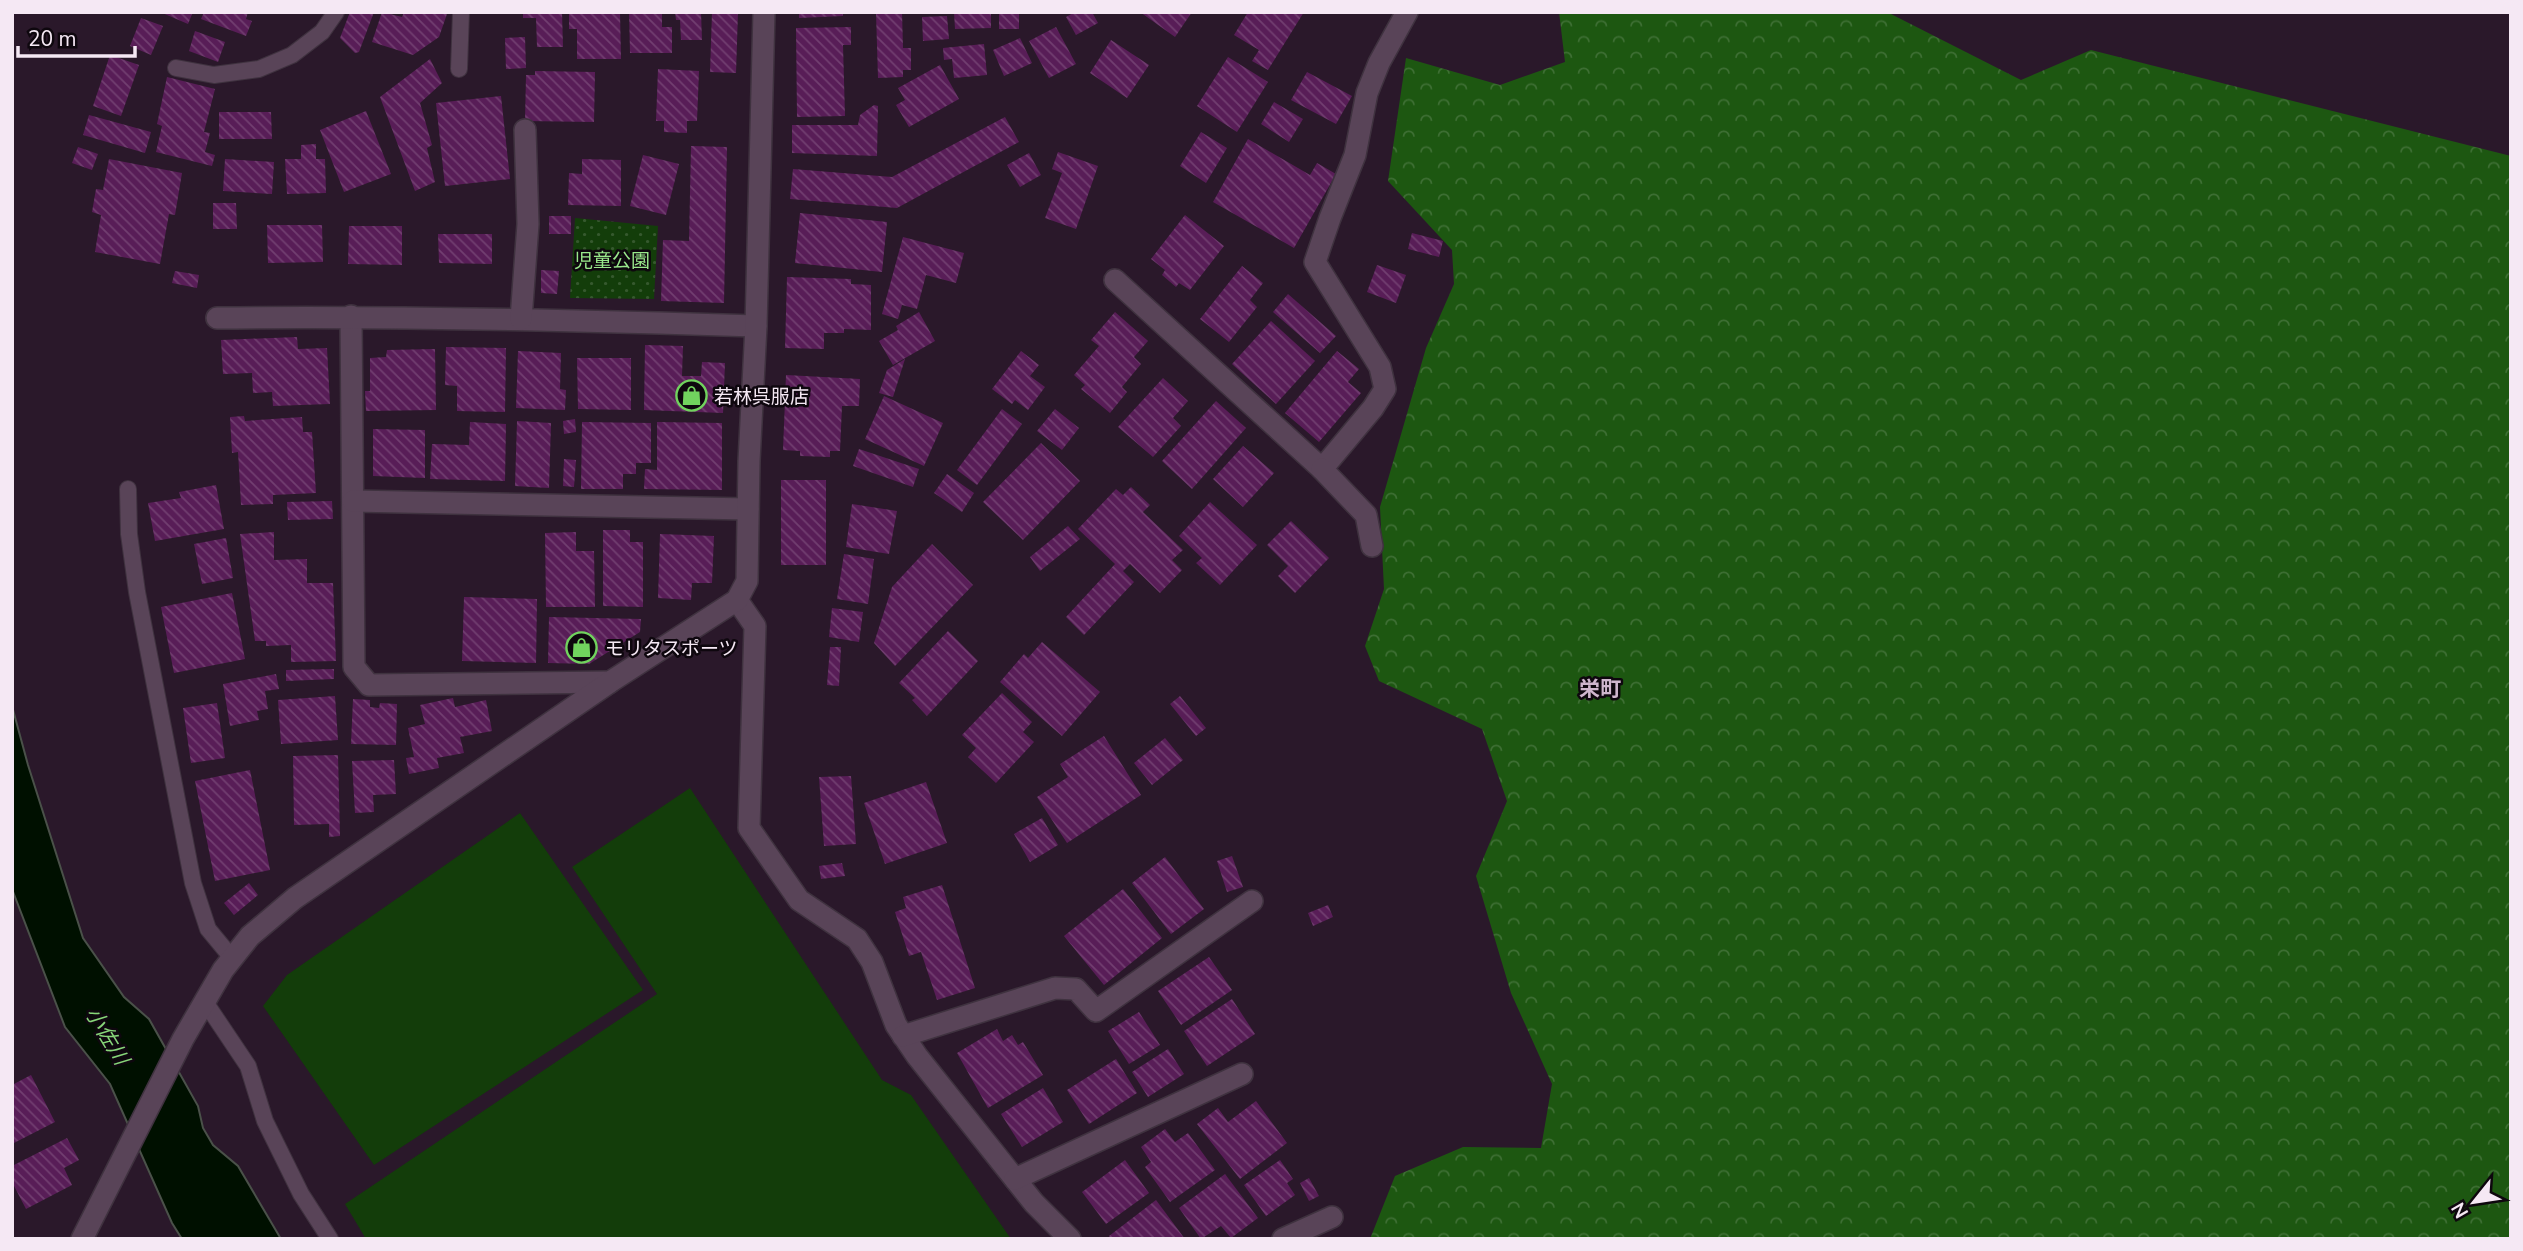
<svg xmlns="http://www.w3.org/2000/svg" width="2523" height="1251" font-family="'Nunito Sans','Noto Sans JP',sans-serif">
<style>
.grass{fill:#133d0a}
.forest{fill:url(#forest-crowns)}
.park{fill:url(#park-dots)}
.water{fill:#001000;stroke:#4a5149;stroke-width:2}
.building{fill:url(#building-back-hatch)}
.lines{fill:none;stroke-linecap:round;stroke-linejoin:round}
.service-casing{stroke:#3f323f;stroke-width:18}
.minor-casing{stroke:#3f323f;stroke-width:24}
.service{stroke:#594458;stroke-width:16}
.minor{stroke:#594458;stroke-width:21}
.labels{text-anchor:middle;stroke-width:5;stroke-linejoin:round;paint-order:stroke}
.park-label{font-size:19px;fill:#99e88b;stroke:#0e070e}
.poi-label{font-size:19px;fill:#f5e8f4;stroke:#0e070e;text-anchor:start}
.neighbourhood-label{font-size:21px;font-weight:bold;fill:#cfb6cd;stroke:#0e070e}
.water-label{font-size:21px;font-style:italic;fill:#87d579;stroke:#0e070e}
</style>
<defs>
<pattern id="forest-crowns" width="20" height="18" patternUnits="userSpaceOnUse" patternTransform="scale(1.75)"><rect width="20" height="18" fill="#1d5711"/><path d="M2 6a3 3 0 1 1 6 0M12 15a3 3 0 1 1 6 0" fill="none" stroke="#3e6f34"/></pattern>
<pattern id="park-dots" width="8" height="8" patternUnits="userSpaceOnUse" patternTransform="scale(1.75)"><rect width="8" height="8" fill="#133d0a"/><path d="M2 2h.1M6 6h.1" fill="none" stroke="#36592e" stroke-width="1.8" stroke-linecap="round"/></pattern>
<pattern id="building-back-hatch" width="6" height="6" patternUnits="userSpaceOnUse" patternTransform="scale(1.75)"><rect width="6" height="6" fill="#581d57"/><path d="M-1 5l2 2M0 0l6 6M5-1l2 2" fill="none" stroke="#713e70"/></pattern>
</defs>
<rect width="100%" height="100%" fill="#2a182a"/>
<g class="grass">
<polygon points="690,788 882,1080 911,1095 1011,1239 366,1239 345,1204 657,994 572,867"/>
<polygon points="520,813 643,990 374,1165 263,1006 287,975"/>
</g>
<polygon class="forest" points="1559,12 1887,12 2021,80 2091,50 2511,156 2511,1239 1370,1239 1395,1176 1463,1147 1541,1148 1552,1084 1511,993 1476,876 1507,801 1482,729 1379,681 1365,646 1384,589 1380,507 1426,348 1454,284 1452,250 1388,181 1406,58 1500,85 1565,62"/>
<polygon class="park" points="575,218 658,226 654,299 570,298"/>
<polygon class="water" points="12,706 28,765 83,938 124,997 149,1019 198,1106 203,1128 213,1145 238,1166 281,1239 182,1239 172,1223 110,1084 65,1027 12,889"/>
<g class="building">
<polygon points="160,12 193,12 188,24"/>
<polygon points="204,12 248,12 246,19 252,21 246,36 201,19"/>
<polygon points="350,12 374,12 359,52 355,53 340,38"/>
<polygon points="382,12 402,17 404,12 447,14 439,37 413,55 372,42"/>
<polygon points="523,12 562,12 563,47 537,47 536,18 523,18"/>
<polygon points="569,12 620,12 621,59 577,59 577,29 569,29"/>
<polygon points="629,12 662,12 662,27 672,27 672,53 630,53"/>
<polygon points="675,12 701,12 702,40 681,40 680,20 676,20"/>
<polygon points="712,12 738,12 736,73 710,72"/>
<polygon points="799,12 843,12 843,16 799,18"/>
<polygon points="902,12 903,48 911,48 911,70 903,70 903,77 878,78 876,13"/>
<polygon points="954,12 991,12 991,28 955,29"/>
<rect x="999" y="12" width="20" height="17"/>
<polygon points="1075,12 1092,12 1098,23 1076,35 1066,17"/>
<polygon points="1140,12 1192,12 1175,37"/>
<polygon points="1248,12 1304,12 1268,70 1252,61 1259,50 1234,35"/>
<polygon points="947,16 949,39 923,41 922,17"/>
<polygon points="141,18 163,26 151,55 130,46"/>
<polygon points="851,27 851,45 843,45 845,116 797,117 796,28"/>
<polygon points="1056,27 1076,64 1049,78 1029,41"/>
<polygon points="195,31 225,42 218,62 189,51"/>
<polygon points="525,37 526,68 506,69 505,38"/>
<polygon points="1020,38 1032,63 1004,76 993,50"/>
<polygon points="1111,40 1149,65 1127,98 1090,73"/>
<polygon points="984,44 987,75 954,78 952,59 944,60 943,48"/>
<polygon points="110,55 139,65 121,116 93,106"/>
<polygon points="1228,57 1268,82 1237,132 1197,106"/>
<polygon points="430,59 442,83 420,103 432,145 427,148 435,182 415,191 380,97"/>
<polygon points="940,65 959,99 909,127 896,105 905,100 898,88"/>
<polygon points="658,69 699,71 697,121 687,121 687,133 664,132 664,121 656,121"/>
<polygon points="535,71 595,72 594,122 525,121 526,75 535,75"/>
<polygon points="1307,72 1352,96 1336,124 1291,100"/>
<polygon points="167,77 215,89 204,132 210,133 205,152 215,155 212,166 156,152 162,126 157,124"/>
<polygon points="501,96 510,179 445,186 436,103"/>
<polygon points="1274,102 1303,119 1289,142 1261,124"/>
<polygon points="874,105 878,106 877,156 792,153 792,125 858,125 860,115"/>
<polygon points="366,111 391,174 344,192 320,130"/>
<polygon points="219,112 271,112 272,139 219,139"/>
<polygon points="89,115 151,132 145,153 83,135"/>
<polygon points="1005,117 1019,142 897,208 790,199 793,169 892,177"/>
<polygon points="1201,132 1227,148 1206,183 1180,166"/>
<polygon points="1248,139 1310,175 1317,163 1336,174 1294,248 1213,202"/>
<polygon points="316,144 316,159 325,159 326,193 287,194 285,159 301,159 301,145"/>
<polygon points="691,146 727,147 724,303 661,301 663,240 689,241"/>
<polygon points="78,147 98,154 92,170 72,163"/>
<polygon points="1058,152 1098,166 1076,229 1045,218 1062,173 1052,169"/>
<polygon points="1029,153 1041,175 1020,187 1007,165"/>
<polygon points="643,155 679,164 666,215 630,206"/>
<polygon points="109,159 182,173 175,215 169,214 160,264 95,252 101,215 92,212 96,189 103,190"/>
<polygon points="225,159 274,162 272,194 223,191"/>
<polygon points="582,159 621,160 621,206 568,205 569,173 582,174"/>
<polygon points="213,203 236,203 237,229 213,229"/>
<polygon points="800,213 887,222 882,272 795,263"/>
<polygon points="1185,215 1224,246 1190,290 1179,283 1176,287 1162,275 1165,270 1151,259"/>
<rect x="549" y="216" width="22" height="18"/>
<polygon points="267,225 322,225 323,262 268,263"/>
<polygon points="349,226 402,226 402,265 348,264"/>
<polygon points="1412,233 1443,241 1439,257 1408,249"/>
<polygon points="438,234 492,234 492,264 439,263"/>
<polygon points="903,237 964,253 956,283 926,275 917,309 902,305 898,319 882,314"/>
<polygon points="1377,265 1406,275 1396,303 1367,292"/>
<polygon points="1242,266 1263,283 1250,300 1257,307 1229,342 1200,319"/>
<polygon points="541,270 559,271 557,294 541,293"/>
<polygon points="175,271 199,275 197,288 172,283"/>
<polygon points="787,277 851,279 851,284 871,285 871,330 844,329 844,333 824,333 824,349 785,348"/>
<polygon points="1288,294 1336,336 1320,353 1273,312"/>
<polygon points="919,312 935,341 893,365 879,341 898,330 896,326"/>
<polygon points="1115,312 1148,341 1134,357 1141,364 1122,387 1127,392 1110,413 1081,389 1085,385 1074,375 1099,346 1091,340"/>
<polygon points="1271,321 1315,361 1276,404 1232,364"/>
<polygon points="297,337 298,349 327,348 330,404 273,406 272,392 253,393 252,373 223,374 221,340"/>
<polygon points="645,345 683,346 682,376 701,376 702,362 725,363 723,413 644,410"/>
<polygon points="446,347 506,348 505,412 457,411 457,386 445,385"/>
<polygon points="435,349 436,410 366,411 365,391 370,391 370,358 386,357 387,350"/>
<polygon points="518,351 561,353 560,389 566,390 565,410 516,408"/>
<polygon points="1021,351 1039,365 1030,376 1045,387 1028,410 1015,400 1012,404 992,389"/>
<polygon points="1337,351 1359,369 1348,382 1361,393 1319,442 1285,413"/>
<polygon points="577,358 631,358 631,410 578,409"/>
<polygon points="905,359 893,397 879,393 887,370"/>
<polygon points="786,375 860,379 859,406 842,406 840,451 830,451 830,457 800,456 800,451 783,450"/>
<polygon points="1163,378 1188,401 1173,418 1181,426 1153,457 1118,427"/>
<polygon points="884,396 943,423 924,466 865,439"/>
<polygon points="1216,401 1246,428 1192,489 1162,461"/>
<polygon points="1002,409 1022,424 977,485 957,470"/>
<polygon points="1055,409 1079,428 1062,450 1037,431"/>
<polygon points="244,416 245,421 302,417 303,432 312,432 316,493 273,495 273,504 241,505 238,452 232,453 230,417"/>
<polygon points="575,419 576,432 564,434 563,421"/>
<polygon points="517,421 551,423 549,488 515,486"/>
<polygon points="470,422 506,424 505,481 430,479 432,444 469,445"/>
<polygon points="582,422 651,423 651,463 636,463 636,474 623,474 623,489 581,489"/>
<polygon points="657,422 722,423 722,490 644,489 645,469 657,470"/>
<polygon points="373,429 425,430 425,478 373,476"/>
<polygon points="1041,443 1080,481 1023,540 983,502"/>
<polygon points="1243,446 1274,473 1243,507 1213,479"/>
<polygon points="859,449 919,469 913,487 853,466"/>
<polygon points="564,459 576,460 574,487 563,486"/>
<polygon points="947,474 974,493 962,512 934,493"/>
<rect x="781" y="480" width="45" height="85"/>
<polygon points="216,485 224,529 155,541 148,503 181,498 179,492"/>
<polygon points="1131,487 1150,505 1143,512 1183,550 1172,560 1182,570 1160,593 1130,564 1123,571 1134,582 1084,635 1066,617 1115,564 1078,529 1116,489 1123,495"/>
<polygon points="332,501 333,519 288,520 287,502"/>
<polygon points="1210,502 1257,545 1220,585 1196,563 1202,558 1179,536"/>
<polygon points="852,504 897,511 889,554 846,547"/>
<polygon points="1291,521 1329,558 1295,593 1278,576 1288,566 1267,545"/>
<polygon points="1068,526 1080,539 1040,571 1030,557"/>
<polygon points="603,530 630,530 630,542 643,542 643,607 603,606"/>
<polygon points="274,532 274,560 307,559 307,583 333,583 336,661 291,662 291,645 266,646 266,641 255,641 240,534"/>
<polygon points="576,532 576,551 594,551 595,607 546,607 545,533"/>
<polygon points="660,534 714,536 712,583 692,583 691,600 658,598"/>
<polygon points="226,538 233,578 202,584 194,544"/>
<polygon points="932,544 973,585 895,666 874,643 892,587"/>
<polygon points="844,554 874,559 868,604 837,599"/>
<polygon points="232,593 245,659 174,673 161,607"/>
<polygon points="464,597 537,599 536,663 462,661"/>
<polygon points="832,608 863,612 859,642 829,637"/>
<polygon points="549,617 641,619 640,632 589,664 548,663"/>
<polygon points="948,631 978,661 927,716 912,700 915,698 899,683"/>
<polygon points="1042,642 1100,692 1062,736 1000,682 1024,654 1028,658"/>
<polygon points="830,647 841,647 839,686 827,685"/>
<polygon points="334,669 334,679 286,681 286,670"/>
<polygon points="276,674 279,689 265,691 268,709 257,711 259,720 230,726 223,684"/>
<polygon points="1002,693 1032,722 1023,732 1034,742 996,783 968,757 976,748 962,735"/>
<polygon points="335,696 338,740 281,744 278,700"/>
<polygon points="1180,696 1206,728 1196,736 1170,704"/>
<polygon points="453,698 455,707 486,700 492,731 460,737 464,753 437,758 439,768 409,774 406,758 414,757 408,728 425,724 420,705"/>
<polygon points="353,699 370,700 370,707 379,708 380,703 397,704 396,745 351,744"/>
<polygon points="217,703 225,758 191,763 183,708"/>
<polygon points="1104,736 1141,795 1067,843 1037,797 1068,777 1060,764"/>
<polygon points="1165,738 1183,760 1152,785 1134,763"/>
<polygon points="338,755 340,836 329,837 329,824 294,825 293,756"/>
<polygon points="394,760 396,794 373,795 374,812 355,813 352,761"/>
<polygon points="250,770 270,870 215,881 195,781"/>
<polygon points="851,776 856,844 824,846 819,777"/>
<polygon points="926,782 947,843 885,864 864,803"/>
<polygon points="1042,818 1058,845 1030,862 1014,834"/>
<polygon points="1232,856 1243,887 1227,892 1217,861"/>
<polygon points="1165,857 1204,909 1171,934 1132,883"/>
<polygon points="842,863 845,876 821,879 819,866"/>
<polygon points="249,883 258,895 234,915 224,903"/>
<polygon points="942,885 975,988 937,1000 921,952 909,956 895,912 906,908 903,897"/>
<polygon points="1123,889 1162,938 1104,985 1064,936"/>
<polygon points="1328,905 1333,917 1313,926 1308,913"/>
<polygon points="1209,957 1232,990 1181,1025 1158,991"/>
<polygon points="1232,999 1255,1034 1207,1066 1184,1031"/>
<polygon points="1139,1012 1160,1045 1129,1064 1108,1031"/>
<polygon points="997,1029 1003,1041 1012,1035 1018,1045 1023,1042 1043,1075 988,1108 957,1053"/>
<polygon points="1168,1049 1184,1074 1148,1097 1132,1072"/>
<polygon points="1116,1059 1137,1093 1089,1124 1067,1090"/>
<polygon points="31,1075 55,1122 12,1144 12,1085"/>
<polygon points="1043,1088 1063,1122 1022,1147 1001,1114"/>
<polygon points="1256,1101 1287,1143 1240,1179 1197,1124 1218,1108 1228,1122"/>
<polygon points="1165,1129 1175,1142 1188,1133 1215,1170 1170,1202 1145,1167 1151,1162 1141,1147"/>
<polygon points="67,1138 79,1160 64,1168 72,1185 26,1209 12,1182 12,1166"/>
<polygon points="1125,1160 1149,1193 1106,1224 1082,1192"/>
<polygon points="1280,1160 1293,1179 1287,1183 1295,1195 1266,1216 1244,1185"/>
<polygon points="1225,1174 1258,1218 1231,1238 1221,1226 1201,1239 1179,1208"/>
<polygon points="1309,1178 1319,1196 1309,1201 1300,1183"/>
<polygon points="1156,1200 1185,1239 1111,1239 1109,1236"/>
</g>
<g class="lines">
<defs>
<g id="service">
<polyline points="176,68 214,75 259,69 292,55 322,32 336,12"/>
<polyline points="459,69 461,12"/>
<polyline points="128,489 129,534 137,592 193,883 208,929 232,958"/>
<polyline points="205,1002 248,1066 265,1121 301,1194 330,1239"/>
</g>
<g id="minor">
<polyline points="1115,280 1322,469 1373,408 1385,389 1380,367 1315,262 1330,218 1355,155 1367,93 1379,63 1407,12"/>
<polyline points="351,316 354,667 369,685 610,682"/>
<path d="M217,318C397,316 576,320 756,326"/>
<polyline points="521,319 528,224 525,130"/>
<polyline points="1322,469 1366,515 1372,546"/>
<polyline points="353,501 748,509"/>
<polyline points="737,600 755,626 749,828 799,900 857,939 872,962 896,1025 917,1056 1034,1203 1070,1239"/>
<polyline points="903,1036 1055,988 1076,989 1096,1011 1252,901"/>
<polyline points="1015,1179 1242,1074"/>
<polyline points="82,1239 183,1039 223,970 250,936 295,898 610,682 737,600 747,581 749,461 756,326 764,12"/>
<polyline points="1283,1239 1332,1217"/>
</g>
</defs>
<use href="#service" class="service-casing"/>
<use href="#minor" class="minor-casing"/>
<use href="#service" class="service"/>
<use href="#minor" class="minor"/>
</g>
<defs>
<symbol id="shop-ring" viewBox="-11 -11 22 22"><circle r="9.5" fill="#0e070e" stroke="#71d35e" stroke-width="1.5"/><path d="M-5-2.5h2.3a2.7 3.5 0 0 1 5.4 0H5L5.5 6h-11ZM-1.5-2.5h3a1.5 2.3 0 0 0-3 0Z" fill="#71d35e"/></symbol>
</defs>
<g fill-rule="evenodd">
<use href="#shop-ring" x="674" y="378" width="35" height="35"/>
<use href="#shop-ring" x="564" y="630" width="35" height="35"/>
</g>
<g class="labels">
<g class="park-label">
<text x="612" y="267">児童公園</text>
</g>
<g class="poi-label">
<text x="714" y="403">若林呉服店</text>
<text x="605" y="655">モリタスポーツ</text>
</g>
<g class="neighbourhood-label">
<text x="1600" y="696">栄町</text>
</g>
<g class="water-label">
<text transform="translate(107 1036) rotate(59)" y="7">小佐川</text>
</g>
</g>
<rect width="2523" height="1251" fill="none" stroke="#f5e8f4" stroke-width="28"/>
<g transform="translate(2474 1202) rotate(240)" stroke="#0e070e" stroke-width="5" paint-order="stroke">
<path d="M0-5L12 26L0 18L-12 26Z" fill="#f5e8f4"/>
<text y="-10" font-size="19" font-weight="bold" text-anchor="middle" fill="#f5e8f4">N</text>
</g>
<path d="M18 46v10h117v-10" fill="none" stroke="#f5e8f4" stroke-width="3.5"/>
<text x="28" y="46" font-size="21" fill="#f5e8f4" stroke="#0e070e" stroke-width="5" paint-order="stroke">20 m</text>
</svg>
